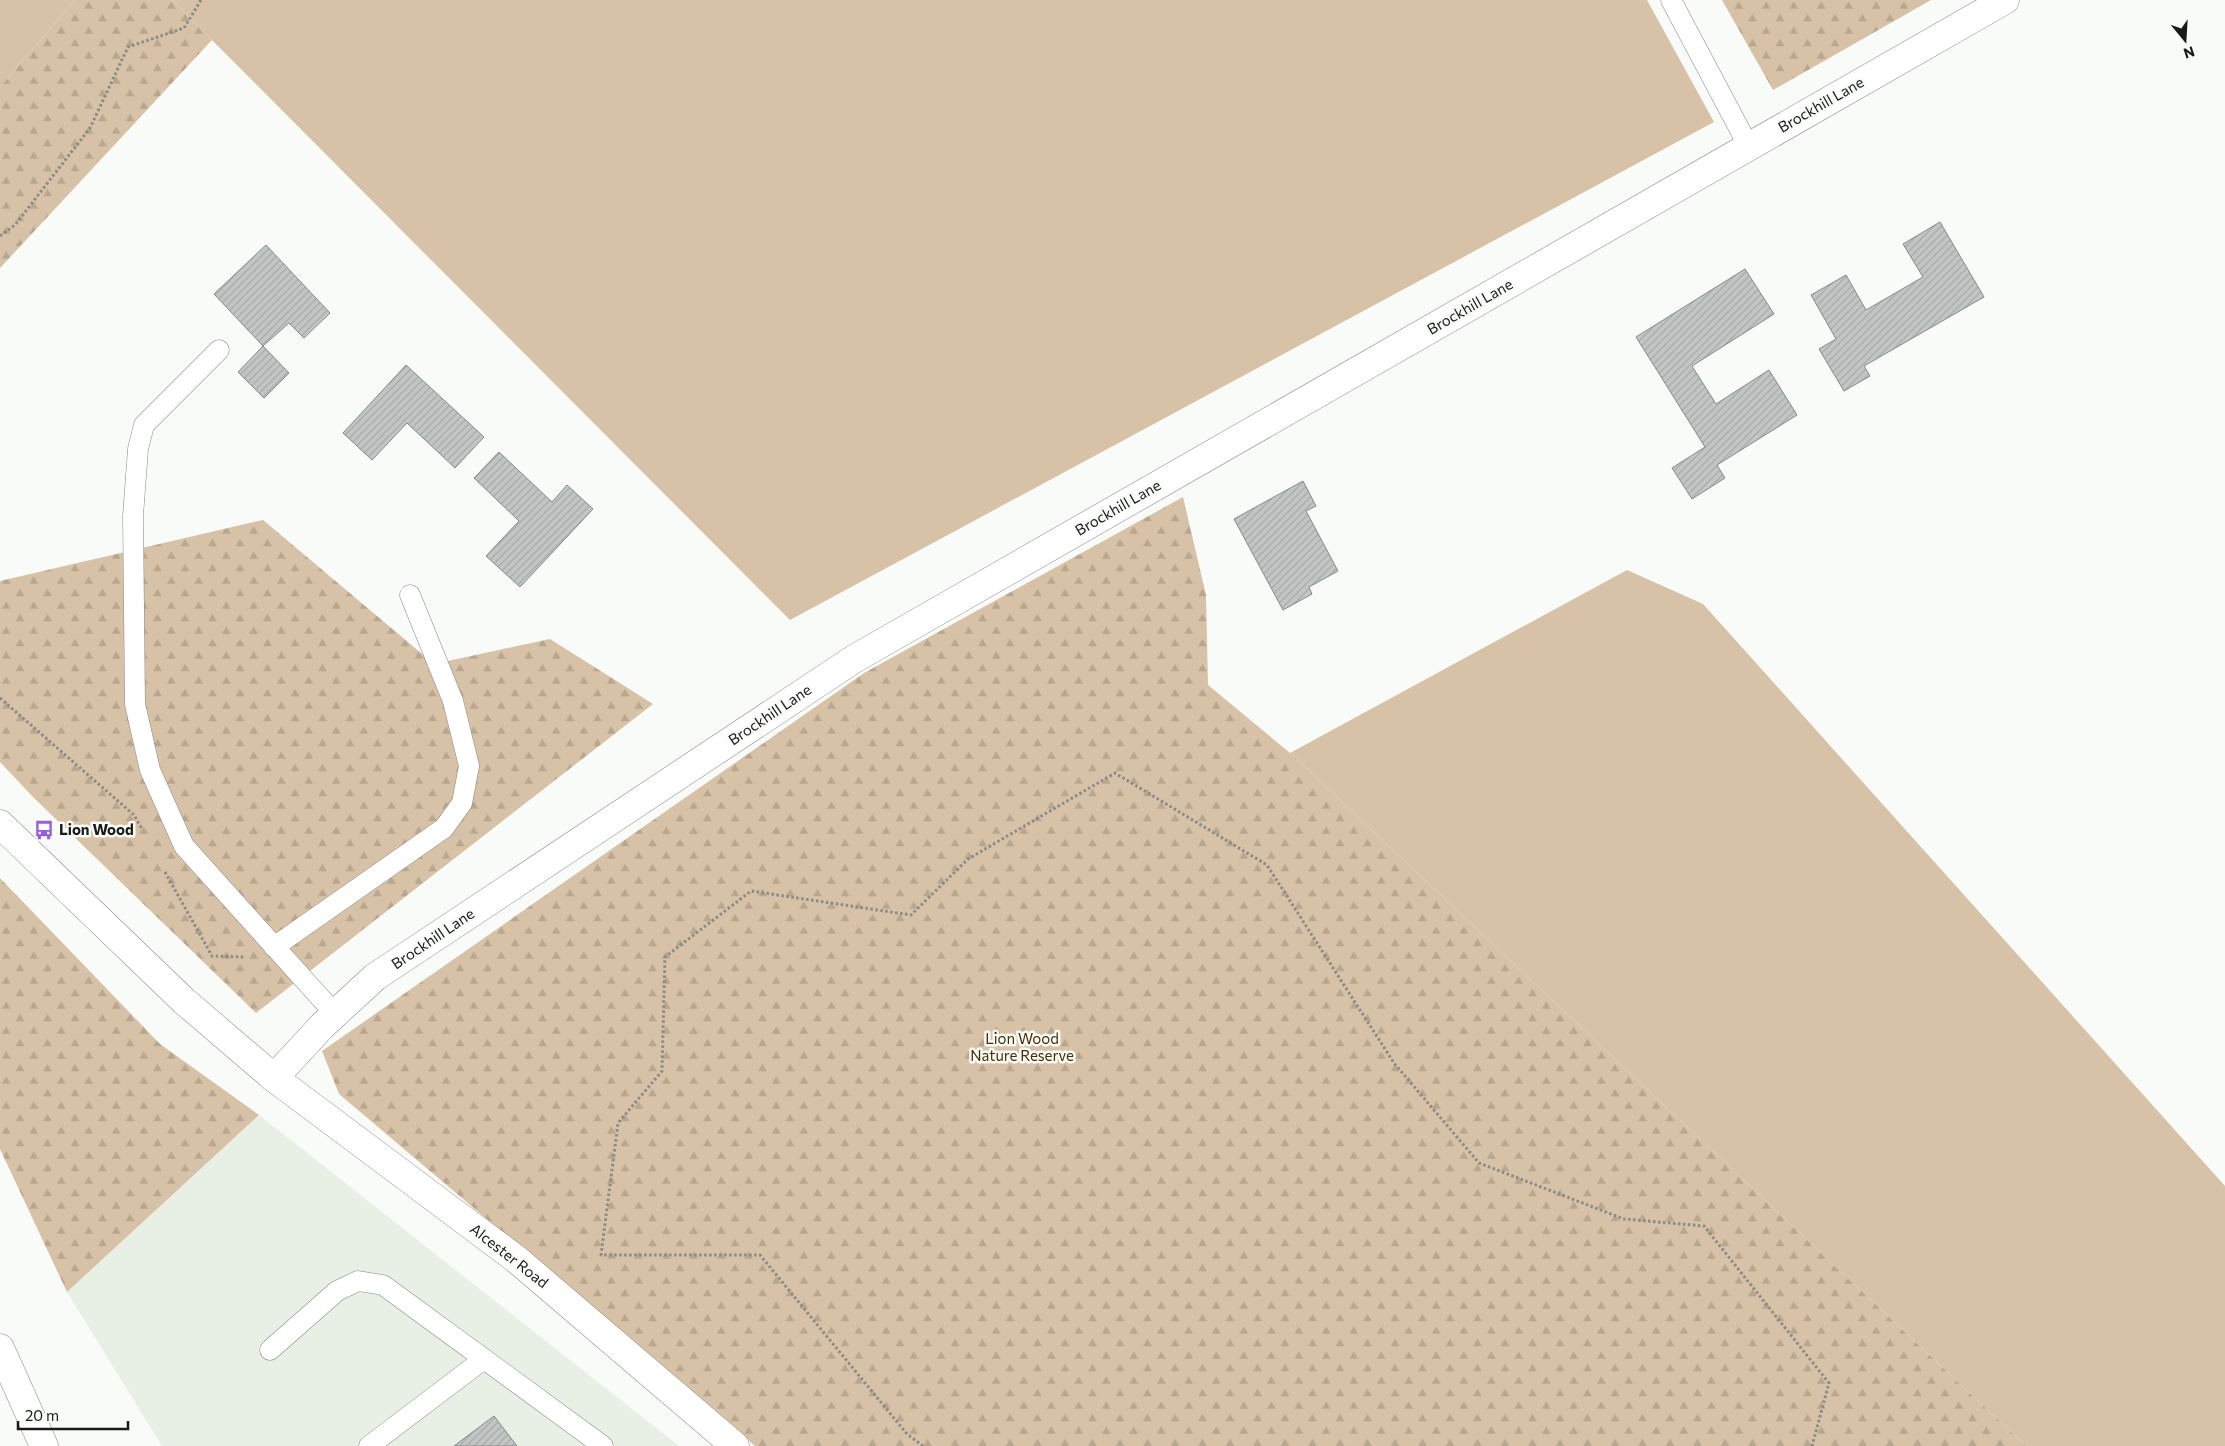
<svg xmlns="http://www.w3.org/2000/svg" width="2225" height="1446" font-family="Commissioner,sans-serif">
<style>
.built{fill:#e8f0e6}
.green{fill:#d7c2a7}
.forest{fill:url(#forest-firs)}
.building{fill:url(#building-hatch);stroke:#858987}
.lines{fill:none;stroke-linecap:round;stroke-linejoin:round}
.lane-casing{stroke:#878986;stroke-width:21}
.street-casing{stroke:#878986;stroke-width:29}
.secondary-casing{stroke:#878986;stroke-width:29}
.highway-casing{stroke:#878986;stroke-width:29}
.path{stroke:#898b88;stroke-width:3;stroke-dasharray:2.5 2.5;stroke-linecap:butt}
.lane{stroke:#fff;stroke-width:20}
.street{stroke:#fff;stroke-width:28}
.secondary{stroke:#fff;stroke-width:28}
.highway{stroke:#fff;stroke-width:28}
.labels{text-anchor:middle;stroke-width:5;stroke-linejoin:round;paint-order:stroke}
.street-label{font-size:15px;fill:#191b19;stroke:#f8fbf7}
.poi-label{font-size:15px;font-weight:bold;fill:#191b19;stroke:#f8fbf7;text-anchor:start}
.park-label{font-size:15px;fill:#482e04;stroke:#f8fbf7}
</style>
<defs>
<pattern id="forest-firs" width="22" height="20" patternUnits="userSpaceOnUse" patternTransform="scale(1.25)"><rect width="22" height="20" fill="#d7c2a7"/><path d="M5 1l3.5 6h-7zM16 11l3.5 6h-7z" fill="#b8a68f"/></pattern>
<pattern id="building-hatch" width="6" height="6" patternUnits="userSpaceOnUse" patternTransform="scale(1.25)"><rect width="6" height="6" fill="#c1c6c4"/><path d="M-1 1l2-2M0 6l6-6M5 7l2-2" fill="none" stroke="#a5aaa8"/></pattern>
</defs>
<rect width="100%" height="100%" fill="#f8fbf7"/>
<polygon class="built" points="259,1115 679,1446 162,1446 67,1292"/>
<g class="green">
<polygon points="0,0 75,0 0,87"/>
<polygon points="172,0 1647,0 1714,122 790,620"/>
<polygon points="1627,570 1703,604 2225,1186 2225,1446 2026,1446 1290,753"/>
</g>
<g class="forest">
<polygon points="75,0 172,0 212,40 0,268 0,87"/>
<polygon points="1722,0 1931,0 1773,90"/>
<polygon points="1183,497 1206,595 1208,685 1290,753 2026,1446 755,1446 339,1094 322,1051 864,673"/>
<polygon points="263,520 434,664 550,639 653,704 256,1013 33,797 0,762 0,581"/>
<polygon points="0,878 160,1044 259,1115 67,1292 0,1149"/>
</g>
<g class="building">
<polygon points="1940,222 1984,297 1864,366 1870,376 1844,391 1819,349 1836,339 1811,295 1846,275 1866,310 1923,277 1903,244"/>
<polygon points="266,245 330,313 304,338 289,323 263,346 214,294"/>
<polygon points="1745,269 1774,314 1692,366 1716,404 1769,370 1797,415 1717,465 1725,478 1692,499 1672,468 1705,447 1636,337"/>
<polygon points="263,346 289,373 264,398 238,372"/>
<polygon points="406,365 484,437 455,468 407,423 372,460 343,433"/>
<polygon points="499,452 552,502 567,485 593,509 520,587 486,556 519,521 474,478"/>
<polygon points="1303,481 1316,506 1306,511 1338,571 1309,587 1312,594 1283,610 1234,519"/>
<polygon points="494,1416 517,1446 454,1446"/>
</g>
<g class="lines">
<defs>
<g id="lane">
<polyline points="1671,0 1749,147"/>
<polyline points="219,350 144,425 138,449 133,516 135,704 150,770 184,846 335,1014"/>
<polyline points="274,947 444,828 462,803 469,766 453,701 410,595"/>
<polyline points="270,1350 337,1291 358,1281 383,1285 603,1446"/>
<polyline points="369,1446 484,1359"/>
</g>
<polyline id="street" points="274,1078 322,1026 375,977 854,659 2005,0"/>
<polyline id="secondary" points="274,1078 516,1259 735,1446"/>
<g id="highway">
<polyline points="0,824 184,1001 274,1078"/>
<polyline points="0,1348 44,1446"/>
</g>
</defs>
<use href="#lane" class="lane-casing"/>
<use href="#street" class="street-casing"/>
<use href="#secondary" class="secondary-casing"/>
<use href="#highway" class="highway-casing"/>
<g class="path">
<polyline points="0,236 15,225 90,128 128,47 184,28 201,0"/>
<polyline points="0,698 134,815 142,829"/>
<polyline points="165,872 212,956 244,957"/>
<polyline points="923,1446 907,1434 760,1255 601,1255 618,1123 662,1071 665,957 751,891 911,915 968,859 1115,773 1267,865 1394,1063 1479,1163 1624,1219 1704,1226 1829,1383 1812,1446"/>
</g>
<use href="#lane" class="lane"/>
<use href="#street" class="street"/>
<use href="#secondary" class="secondary"/>
<use href="#highway" class="highway"/>
</g>
<defs>
<symbol id="bus-bare" viewBox="-9 -9 18 18"><path d="M-5-6H5V4H4V6H2V4H-2V6H-4V4H-5ZM-3.5-4V0h7V-4ZM-3.5 1.2v1.5H-2V1.2ZM2 1.2v1.5H3.5V1.2Z" fill="#945fd8" stroke="#f8fbf7" stroke-width="2.5" paint-order="stroke"/></symbol>
</defs>
<g fill-rule="evenodd">
<use href="#bus-bare" x="30" y="816" width="28" height="28"/>
</g>
<g class="labels">
<g class="street-label">
<text transform="translate(1821 105) rotate(-30)" y="5">Brockhill Lane</text>
<text transform="translate(1470 307) rotate(-30)" y="5">Brockhill Lane</text>
<text transform="translate(1118 508) rotate(-30)" y="5">Brockhill Lane</text>
<text transform="translate(770 715) rotate(-34)" y="5">Brockhill Lane</text>
<text transform="translate(433 939) rotate(-34)" y="5">Brockhill Lane</text>
<text transform="translate(509 1256) rotate(38)" y="5">Alcester Road</text>
</g>
<g class="poi-label">
<text x="59" y="835">Lion Wood</text>
</g>
<g class="park-label">
<text x="1022" y="1044">Lion Wood<tspan x="1022" dy="17">Nature Reserve</tspan></text>
</g>
</g>
<g transform="translate(2185 40) rotate(162)" stroke="#f8fbf7" stroke-width="4" paint-order="stroke">
<path d="M0-4L9 19L0 12L-9 19Z" fill="#191b19"/>
<text y="-8" font-size="14" font-weight="bold" text-anchor="middle" fill="#191b19">N</text>
</g>
<path d="M18 1421v8h110v-8" fill="none" stroke="#191b19" stroke-width="2.5"/>
<text x="25" y="1421" font-size="15" fill="#191b19" stroke="#f8fbf7" stroke-width="4" paint-order="stroke">20 m</text>
</svg>
